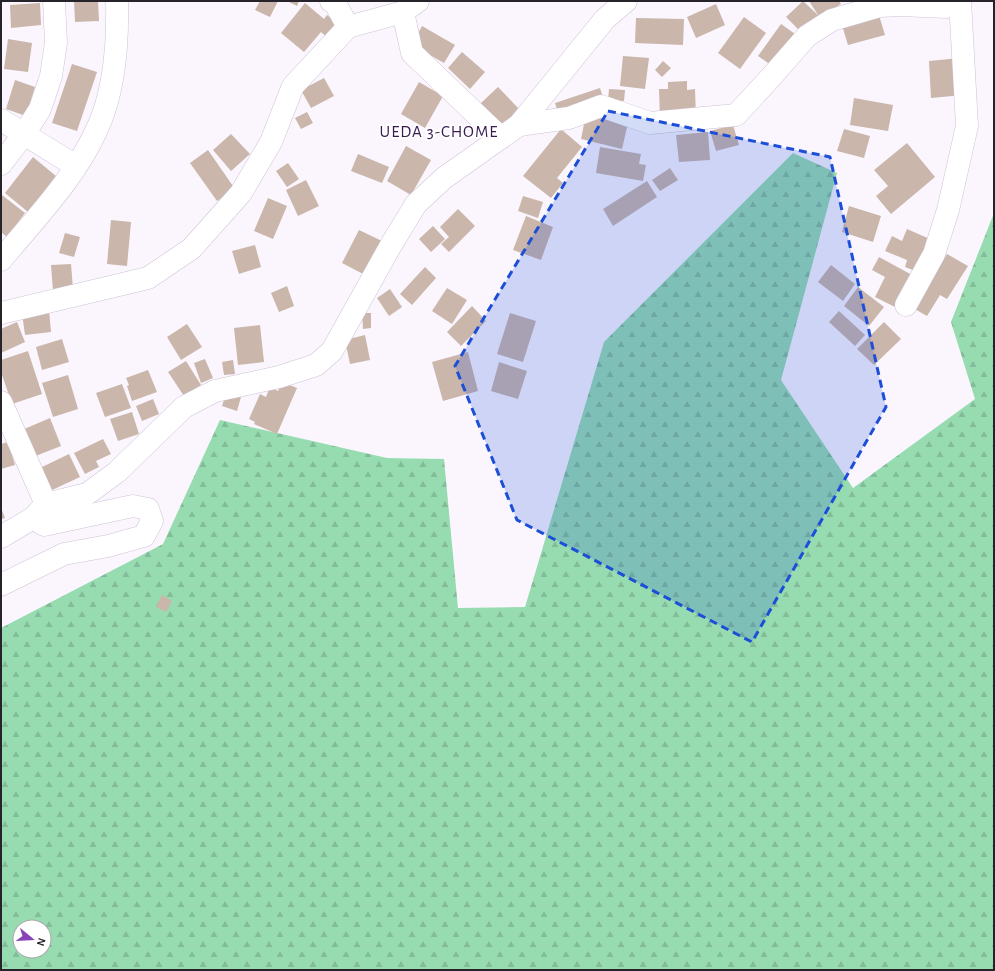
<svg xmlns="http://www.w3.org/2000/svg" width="995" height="971" font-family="'Alegreya Sans',sans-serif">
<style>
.forest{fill:url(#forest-firs);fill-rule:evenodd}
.building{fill:#cab6aa}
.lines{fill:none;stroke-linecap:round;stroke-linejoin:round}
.minor-casing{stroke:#cec2d5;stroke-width:23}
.minor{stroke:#fff;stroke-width:22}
.marked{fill:#1d4ed8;fill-opacity:0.2;stroke:#1d4ed8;stroke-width:3;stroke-dasharray:8 5;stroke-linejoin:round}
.labels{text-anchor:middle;stroke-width:3.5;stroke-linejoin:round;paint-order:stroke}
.neighbourhood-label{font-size:17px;letter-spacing:1px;fill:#3a1a52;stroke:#fff}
</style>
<defs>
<pattern id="forest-firs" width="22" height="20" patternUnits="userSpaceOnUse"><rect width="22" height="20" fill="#97dcb1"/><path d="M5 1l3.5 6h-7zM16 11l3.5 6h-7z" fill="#82bc98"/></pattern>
</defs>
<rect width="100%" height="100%" fill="#fbf6fe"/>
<path class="forest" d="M793,153L837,173L781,380L853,488L975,399L951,322L994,213V970H1V628L163,544L220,420L387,458L444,459L458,608L525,607L604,342ZM20,927H44V951H20Z"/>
<g class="building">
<polygon points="74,1 98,1 99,21 75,22"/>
<polygon points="260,1 278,1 270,17 255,10"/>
<polygon points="287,1 299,1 297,6"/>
<polygon points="803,1 819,16 802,33 786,17"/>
<polygon points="809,1 839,1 841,4 820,18"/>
<polygon points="40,3 41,25 11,28 10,5"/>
<polygon points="305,3 324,19 327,15 340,25 329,39 321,32 304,52 281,33"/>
<polygon points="716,4 725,25 696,38 687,17"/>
<polygon points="878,12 885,35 848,45 841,22"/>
<polygon points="744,17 766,33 740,69 718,53"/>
<polygon points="636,18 684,19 683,45 635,43"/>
<polygon points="781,24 798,36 775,68 758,56"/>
<polygon points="422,26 455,45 444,63 412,45"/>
<polygon points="8,39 32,43 28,72 4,69"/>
<polygon points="462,52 485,72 470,89 448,68"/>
<polygon points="623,56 649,58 645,89 620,86"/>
<polygon points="960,58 963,95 931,98 929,61"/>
<polygon points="663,61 671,68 662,77 655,70"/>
<polygon points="72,64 97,72 77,131 52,123"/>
<polygon points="324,78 334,96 311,108 301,90"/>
<polygon points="15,80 35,87 26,116 6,109"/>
<polygon points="687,81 687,90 695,89 696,117 660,118 659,89 668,89 668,82"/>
<polygon points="419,82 443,96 425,128 401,114"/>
<polygon points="498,87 519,109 502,126 480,104"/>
<polygon points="600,88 604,101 559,116 555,103"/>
<polygon points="609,89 625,90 624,101 608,100"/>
<polygon points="854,98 893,105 888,131 850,125"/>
<polygon points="307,112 313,123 301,129 295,118"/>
<polygon points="586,114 628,123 622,149 581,139"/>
<polygon points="733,125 739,145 716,151 710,131"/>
<polygon points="561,129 582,147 557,178 563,183 551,198 523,176"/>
<polygon points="844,129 870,136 864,158 837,151"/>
<polygon points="708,132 710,160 679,162 676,135"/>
<polygon points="231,134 250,154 231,171 213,150"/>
<polygon points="907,143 935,177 891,214 876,196 888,186 874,170"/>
<polygon points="406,146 431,160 411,195 387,181"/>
<polygon points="600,147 641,154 639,164 646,165 643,181 596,173"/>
<polygon points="208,150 235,189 217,201 190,163"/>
<polygon points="358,154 389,167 382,183 351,171"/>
<polygon points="33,157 56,176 28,212 5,193"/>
<polygon points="288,163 299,179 287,187 276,171"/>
<polygon points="670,168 678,180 660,191 652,180"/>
<polygon points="306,180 319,206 298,216 286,190"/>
<polygon points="647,181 657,197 613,226 603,209"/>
<polygon points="2,195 25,213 7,237 1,232"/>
<polygon points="523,196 543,202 538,218 518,211"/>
<polygon points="268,198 287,206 273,239 254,231"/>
<polygon points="849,206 881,216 873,242 842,232"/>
<polygon points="458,209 475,226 449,252 441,244 449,237 440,227"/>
<polygon points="526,216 553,227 541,260 513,250"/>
<polygon points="111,220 131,222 127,266 107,264"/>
<polygon points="433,226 445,239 431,252 419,239"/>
<polygon points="907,229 932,240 918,272 905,267 907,260 885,251 892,236 902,241"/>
<polygon points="359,230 384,242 367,276 342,263"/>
<polygon points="65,233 80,237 74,257 59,253"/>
<polygon points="255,245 261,267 239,274 232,251"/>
<polygon points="947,254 968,266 947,299 940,295 927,316 913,308"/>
<polygon points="879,257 914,276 897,308 875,297 885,277 872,270"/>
<polygon points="71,264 73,289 53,291 51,265"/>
<polygon points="831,265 855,284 843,301 818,282"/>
<polygon points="425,267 436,278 412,305 400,294"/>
<polygon points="287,286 294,306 279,312 271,293"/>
<polygon points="858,287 884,307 869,326 844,306"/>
<polygon points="447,288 467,300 452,324 432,311"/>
<polygon points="390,289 402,307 389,316 377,298"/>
<polygon points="472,306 486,321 461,346 447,332"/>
<polygon points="49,310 51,332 25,335 22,313"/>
<polygon points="839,311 865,335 855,346 829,322"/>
<polygon points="362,313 371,313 371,328 363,329"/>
<polygon points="510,313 536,321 523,362 497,354"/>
<polygon points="17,322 25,342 1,353 1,329"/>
<polygon points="884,322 901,339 874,365 857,349"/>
<polygon points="187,324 202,347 181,360 167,337"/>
<polygon points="260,325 264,362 238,365 234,328"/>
<polygon points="365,335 370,360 350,364 345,340"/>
<polygon points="62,339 69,362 42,370 36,347"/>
<polygon points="28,351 42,394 12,404 1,372 1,360"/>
<polygon points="468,352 478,391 443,401 432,362"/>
<polygon points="205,359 213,378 201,383 194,363"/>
<polygon points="233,360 235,374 224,375 222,362"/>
<polygon points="186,361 201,385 184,396 168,372"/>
<polygon points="499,362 527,371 518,399 491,391"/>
<polygon points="148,370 157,392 132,401 127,386 129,385 126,378"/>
<polygon points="68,375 78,409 53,417 42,383"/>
<polygon points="282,382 297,388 277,434 254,424 255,422 249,419 260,394 266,397 270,387 278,391"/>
<polygon points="122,384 131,408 105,417 96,393"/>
<polygon points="226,393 241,397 237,411 222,406"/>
<polygon points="153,399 159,414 142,421 136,406"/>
<polygon points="132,412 139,434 118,441 110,419"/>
<polygon points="50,418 61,446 33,457 22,430"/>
<polygon points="103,439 111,454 96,461 99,467 85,474 74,453"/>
<polygon points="8,442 15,465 1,469 1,444"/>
<polygon points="69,454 80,477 50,491 40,468"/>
<polygon points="1,508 5,518 1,519"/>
<polygon points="162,595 172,601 166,612 156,607"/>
</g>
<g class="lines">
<defs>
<g id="minor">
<polyline points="331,1 335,3 348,27"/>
<polyline points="403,12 412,53 501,138"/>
<polyline points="1,120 76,166"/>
<polyline points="519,125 569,118 601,106 650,123 736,115 772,76 807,36 832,20 880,6 900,5 946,7 960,1"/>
<polyline points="1,164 24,134 40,109 51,76 56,43 54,1"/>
<path d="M1,260C36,218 76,177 98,127C115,89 118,42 117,1"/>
<polyline points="906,305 934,254 948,210 967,126 960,1"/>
<polyline points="1,313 148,278 191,249 241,193 271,142 293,86 348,27 403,12 418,1"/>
<polyline points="1,402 46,504 33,518 44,525 133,506 148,509 152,521 144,536 108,546 64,554 1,585"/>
<polyline points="46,504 87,494 117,472 184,407 215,391 279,377 316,365 332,351 391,245 416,204 444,178 519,125 605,19 626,1"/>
<polyline points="1,537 33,518"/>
</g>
</defs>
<use href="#minor" class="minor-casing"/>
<use href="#minor" class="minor"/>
</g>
<path class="marked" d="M608,111L830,157L886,407L752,642L517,520L455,366Z"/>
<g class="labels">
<g class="neighbourhood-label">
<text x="439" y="137">UEDA 3-CHOME</text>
</g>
</g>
<rect width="995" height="971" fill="none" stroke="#27232a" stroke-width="4"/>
<g transform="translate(32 939) rotate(108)"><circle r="19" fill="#ffffff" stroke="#a9a7aa"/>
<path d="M0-3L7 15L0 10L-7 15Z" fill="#8744b8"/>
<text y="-6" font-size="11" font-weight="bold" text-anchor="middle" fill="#27232a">N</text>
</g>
</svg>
